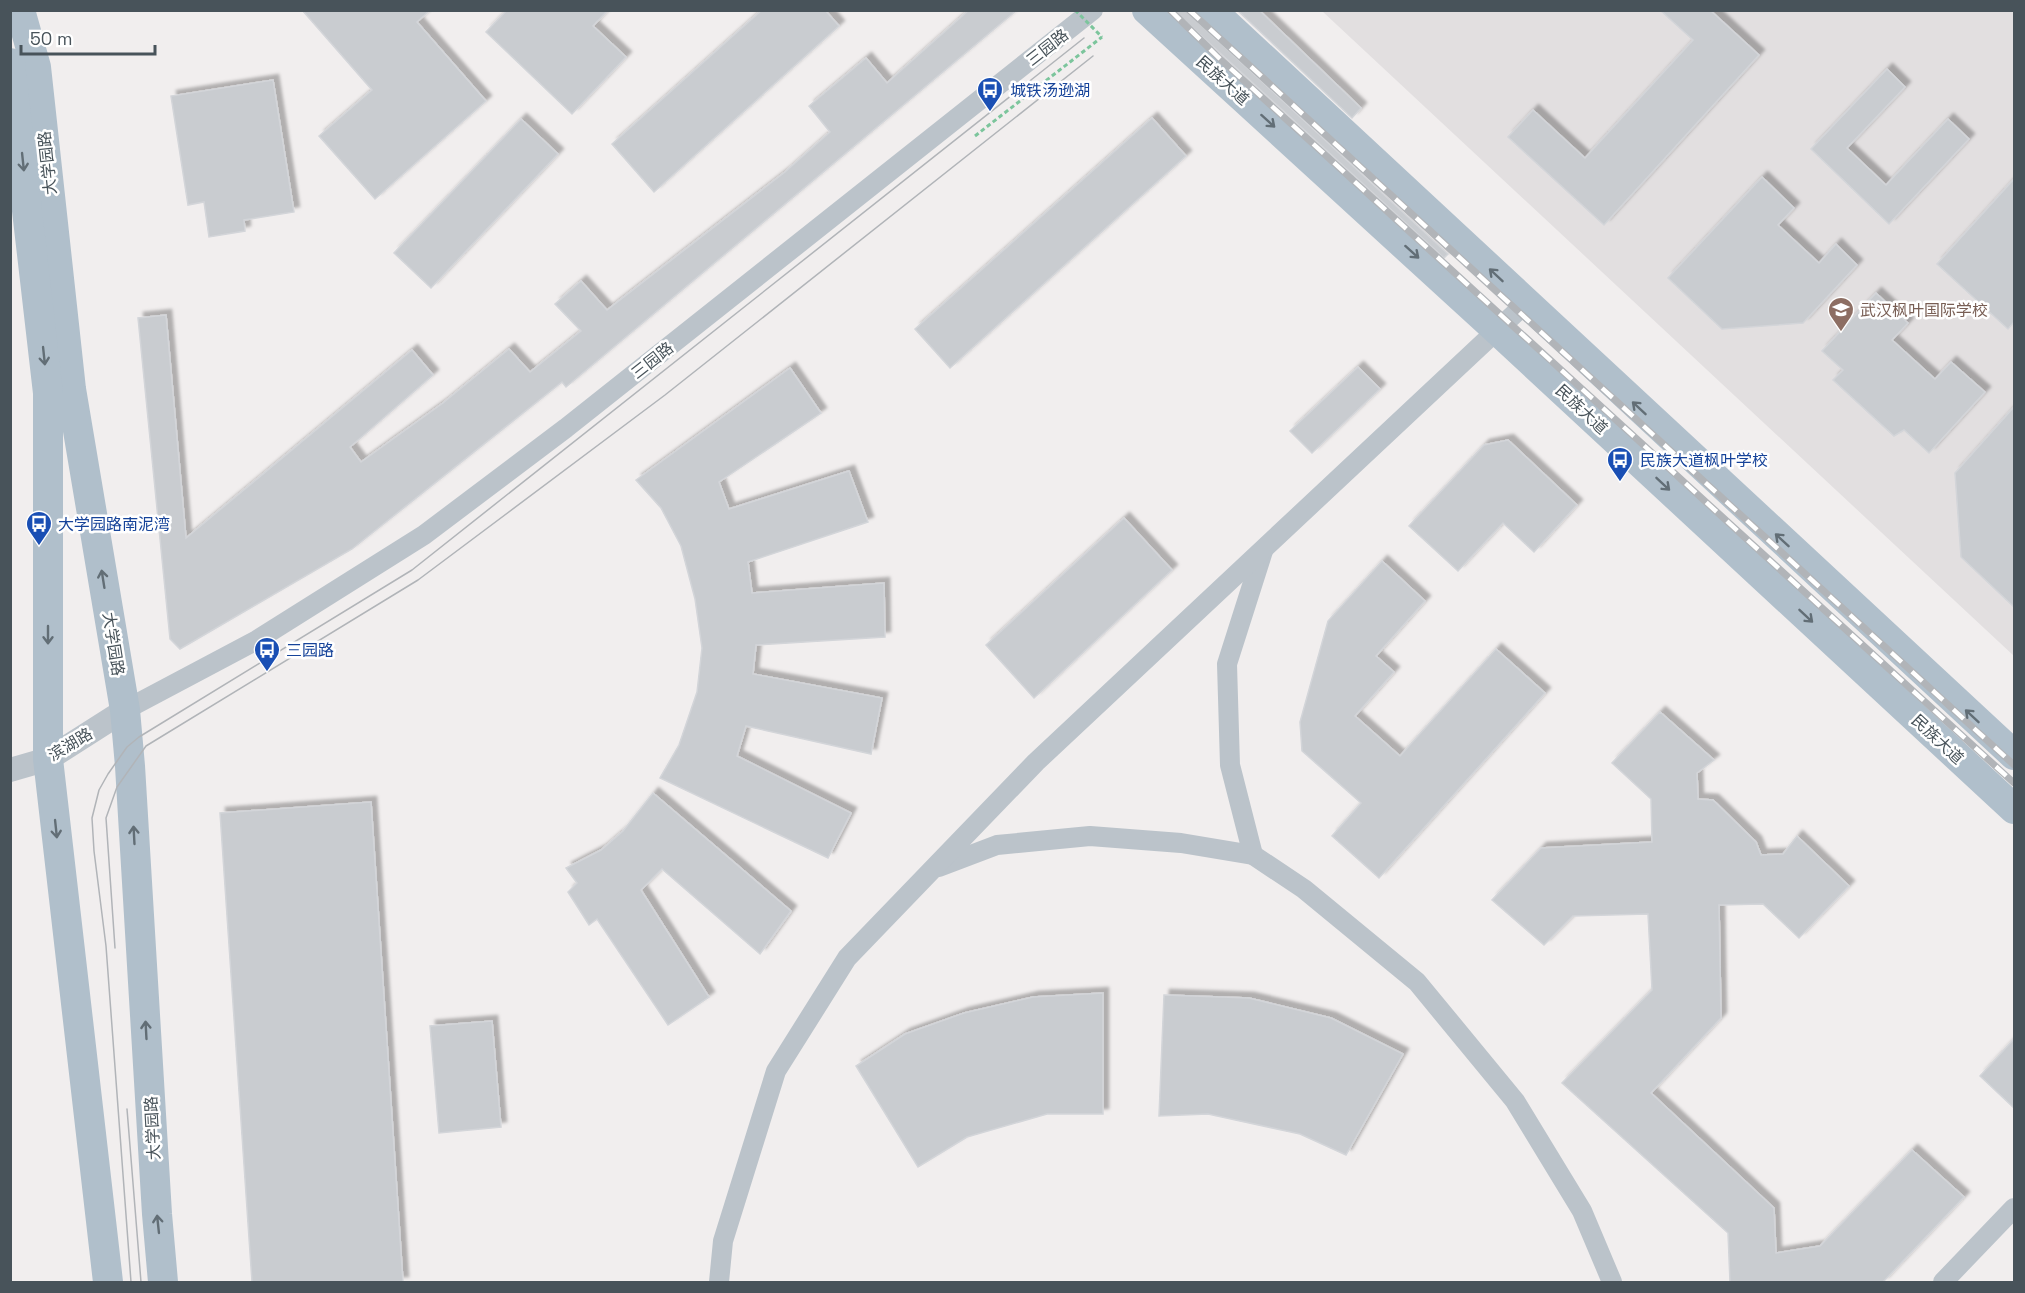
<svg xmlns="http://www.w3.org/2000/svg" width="2025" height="1293" font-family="'Space Grotesk','Noto Sans SC',sans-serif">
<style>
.education{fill:#e2dfe0}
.building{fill:#c9ccd0;stroke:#d3d5d9;stroke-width:1.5;filter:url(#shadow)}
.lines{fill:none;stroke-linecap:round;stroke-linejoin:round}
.path{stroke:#7cc59c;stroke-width:3;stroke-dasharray:4.5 3;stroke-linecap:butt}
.minor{stroke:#bbc3ca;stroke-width:20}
.tertiary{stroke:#bbc3ca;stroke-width:24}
.primary{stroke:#b0bfcb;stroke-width:30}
.tram{stroke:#b1b4b8;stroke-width:1.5}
.rail-casing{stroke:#b1b4b8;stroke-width:7}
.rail{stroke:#fff;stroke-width:4.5;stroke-dasharray:14;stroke-linecap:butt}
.path-bridge{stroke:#7cc59c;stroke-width:3;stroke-dasharray:4.5 3;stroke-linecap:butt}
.oneway{stroke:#626e76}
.labels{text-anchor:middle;stroke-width:5;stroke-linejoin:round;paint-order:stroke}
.street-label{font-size:16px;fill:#48535a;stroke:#fff}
.transit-label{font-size:16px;fill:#164399;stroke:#fff;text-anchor:start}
.education-label{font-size:16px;fill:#785e54;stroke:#fff;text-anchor:start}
</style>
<defs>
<filter id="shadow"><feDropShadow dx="5.5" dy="-5.5" stdDeviation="1.5" flood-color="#0004"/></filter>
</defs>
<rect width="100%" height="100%" fill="#f1eeee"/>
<polygon class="education" points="1322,11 2014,11 2014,656"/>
<g class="building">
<polygon points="302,10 430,10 417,22 486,101 375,199 319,136 372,90"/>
<polygon points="507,10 608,10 593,26 626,57 572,114 486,32"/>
<polygon points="762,10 825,10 839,26 654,192 612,144"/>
<polygon points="969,10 1017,10 566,387 562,382 352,549 180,649 170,639 138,318 166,315 186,538 412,350 433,375 350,447 361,462 443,403 509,349 530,372 581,331 555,304 581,281 607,310 785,172 830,132 809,106 866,58 887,83"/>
<polygon points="1173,10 1194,10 1199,23 1448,254 1444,258"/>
<polygon points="1237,10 1259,10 1361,108 1352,118"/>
<polygon points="1660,10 1710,10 1759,55 1604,225 1508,137 1533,110 1585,158 1693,40"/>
<polygon points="1887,69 1905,87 1847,148 1886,185 1948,119 1969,139 1889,224 1811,149"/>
<polygon points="273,80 294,212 244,220 245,231 209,237 204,202 188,205 171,96"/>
<polygon points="1152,118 1186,156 950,368 915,329"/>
<polygon points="521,119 558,154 431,288 394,253"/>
<polygon points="1762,177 1794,208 1778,225 1819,263 1836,244 1857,265 1803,323 1722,329 1668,278"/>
<polygon points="2014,179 2014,322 2008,329 1937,264"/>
<polygon points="1876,293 1908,323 1892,340 1935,379 1951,362 1985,392 1929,453 1904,430 1894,436 1833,380 1843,370 1822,351"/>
<polygon points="1358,367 1380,389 1312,453 1290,431"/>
<polygon points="790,368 821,413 719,482 729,509 849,471 868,522 748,562 752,593 884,583 885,637 756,645 753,674 882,698 871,754 746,726 737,756 851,813 828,858 660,778 679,745 697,692 702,648 695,599 681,546 661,508 636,480"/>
<polygon points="2014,407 2014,607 1961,557 1955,473"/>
<polygon points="1508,440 1577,505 1534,552 1503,523 1458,571 1409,526 1484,445"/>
<polygon points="1124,518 1172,570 1034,698 986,645"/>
<polygon points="1382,561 1425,601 1376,656 1394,672 1355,716 1400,756 1496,649 1545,693 1379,878 1332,836 1361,803 1302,751 1300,722 1328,621"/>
<polygon points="1660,712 1714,760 1697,773 1698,799 1713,800 1756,842 1761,855 1783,854 1797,836 1849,886 1799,938 1763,904 1719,905 1721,1018 1651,1093 1774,1208 1776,1253 1820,1246 1912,1150 1964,1197 1883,1282 1730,1282 1728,1233 1562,1083 1652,990 1648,914 1573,916 1544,945 1492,900 1541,848 1652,842 1651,799 1612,763"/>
<polygon points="653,793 791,911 760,954 662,869 641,890 709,997 668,1025 597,919 589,925 568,892 577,883 566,868 601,850 623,831"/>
<polygon points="371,802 403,1282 252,1282 220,813"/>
<polygon points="1103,993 1103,1114 1047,1114 967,1137 918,1167 856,1066 905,1034 964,1013 1033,997"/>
<polygon points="1164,995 1249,998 1331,1018 1403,1054 1346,1155 1300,1134 1208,1114 1159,1116"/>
<polygon points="492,1021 501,1127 439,1133 430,1026"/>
<polygon points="2014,1039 2014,1108 1980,1076"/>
</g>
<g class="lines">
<polyline class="path" points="975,136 1102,37"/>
<g class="minor">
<polyline points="125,710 257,640 424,535 566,428 1093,10"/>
<polyline points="1253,855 1304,889 1417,982 1515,1101 1582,1211 1612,1282"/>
<polyline points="939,867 997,845 1090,836 1181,843 1253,855 1230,765 1227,664 1263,551"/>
<polyline points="719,1282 723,1241 776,1071 847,958 1036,762 1526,303"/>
<polyline points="1943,1282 2014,1208"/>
</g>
<polyline class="tertiary" points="10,770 48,759 125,710"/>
<g class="primary">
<polyline points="20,10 36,67 71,389 125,710 130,766 157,1214 163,1282"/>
<polyline points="1147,10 1497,330 2014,809"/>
<polyline points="1211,10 2014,755"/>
<polyline points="10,63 48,393 48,759 108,1282"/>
</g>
<g class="tram">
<polyline points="115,948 106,818 117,787 146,746 418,580 665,395 1093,56"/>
<polyline points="127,1109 141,1282"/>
<polyline points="131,1282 106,946 94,851 92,818 99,790 108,774 127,747 139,737 412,570 1084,38"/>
</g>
<defs>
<g id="rail">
<polyline points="1170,10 1218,57 2014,783"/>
<polyline points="1189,10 2014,765"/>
</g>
</defs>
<use href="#rail" class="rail-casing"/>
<use href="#rail" class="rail"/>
<polyline class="path-bridge" points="1075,10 1102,37"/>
</g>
<defs><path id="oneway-shaft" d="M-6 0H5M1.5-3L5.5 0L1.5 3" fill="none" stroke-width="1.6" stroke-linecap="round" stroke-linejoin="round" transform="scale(1.5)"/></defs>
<g class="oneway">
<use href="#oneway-shaft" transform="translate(1268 121) rotate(42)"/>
<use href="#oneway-shaft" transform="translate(23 162) rotate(84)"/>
<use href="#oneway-shaft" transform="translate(1412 252) rotate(42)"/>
<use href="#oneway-shaft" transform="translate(1496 275) rotate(-137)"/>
<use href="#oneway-shaft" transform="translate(44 356) rotate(84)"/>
<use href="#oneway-shaft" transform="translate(1639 408) rotate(-137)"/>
<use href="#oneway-shaft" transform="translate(1663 484) rotate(43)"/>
<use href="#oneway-shaft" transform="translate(1782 540) rotate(-137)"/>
<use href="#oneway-shaft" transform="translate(103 579) rotate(-99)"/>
<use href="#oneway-shaft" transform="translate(1806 616) rotate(43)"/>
<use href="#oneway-shaft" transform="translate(48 635) rotate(90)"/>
<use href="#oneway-shaft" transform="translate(1972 716) rotate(-137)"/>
<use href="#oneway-shaft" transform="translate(56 829) rotate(84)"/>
<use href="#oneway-shaft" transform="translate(134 835) rotate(-93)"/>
<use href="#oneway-shaft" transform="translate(146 1030) rotate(-93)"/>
<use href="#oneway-shaft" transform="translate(158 1224) rotate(-96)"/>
</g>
<defs>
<symbol id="bus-pin" viewBox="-11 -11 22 30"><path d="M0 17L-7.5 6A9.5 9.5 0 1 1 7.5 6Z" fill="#1a4fb4" stroke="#fff"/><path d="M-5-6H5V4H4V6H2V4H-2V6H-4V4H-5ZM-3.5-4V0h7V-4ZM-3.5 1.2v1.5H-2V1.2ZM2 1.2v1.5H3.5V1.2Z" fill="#fff"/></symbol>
<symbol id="school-pin" viewBox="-11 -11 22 30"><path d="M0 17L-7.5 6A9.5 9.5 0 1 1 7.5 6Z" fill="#8d6e63" stroke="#fff"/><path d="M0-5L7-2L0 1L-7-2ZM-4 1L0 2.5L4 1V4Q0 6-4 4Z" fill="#fff"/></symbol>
</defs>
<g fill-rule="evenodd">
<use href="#bus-pin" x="975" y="75" width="30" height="40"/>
<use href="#school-pin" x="1826" y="295" width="30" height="40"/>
<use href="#bus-pin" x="1605" y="445" width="30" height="40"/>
<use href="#bus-pin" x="24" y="509" width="30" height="40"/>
<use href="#bus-pin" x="252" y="635" width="30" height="40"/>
</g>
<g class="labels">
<g class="street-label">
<text transform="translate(1047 47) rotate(-38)" y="6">三园路</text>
<text transform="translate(1223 80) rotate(42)" y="6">民族大道</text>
<text transform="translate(47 163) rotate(-96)" y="6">大学园路</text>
<text transform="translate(652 360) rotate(-38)" y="6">三园路</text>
<text transform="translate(1582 409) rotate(43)" y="6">民族大道</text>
<text transform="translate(114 644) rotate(81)" y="6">大学园路</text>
<text transform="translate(1938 739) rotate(43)" y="6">民族大道</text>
<text transform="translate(70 744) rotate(-31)" y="6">滨湖路</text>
<text transform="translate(152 1128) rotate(-93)" y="6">大学园路</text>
</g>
<g class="transit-label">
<text x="1010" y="96">城铁汤逊湖</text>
<text x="1640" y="466">民族大道枫叶学校</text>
<text x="58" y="530">大学园路南泥湾</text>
<text x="286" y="656">三园路</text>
</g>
<g class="education-label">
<text x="1860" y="316">武汉枫叶国际学校</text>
</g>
</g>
<rect width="2025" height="1293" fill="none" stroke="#48535a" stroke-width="24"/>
<path d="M21 45v9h134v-9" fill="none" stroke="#48535a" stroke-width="3"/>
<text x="30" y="45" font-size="18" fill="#48535a" stroke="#ffffff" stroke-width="4.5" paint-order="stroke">50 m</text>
</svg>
